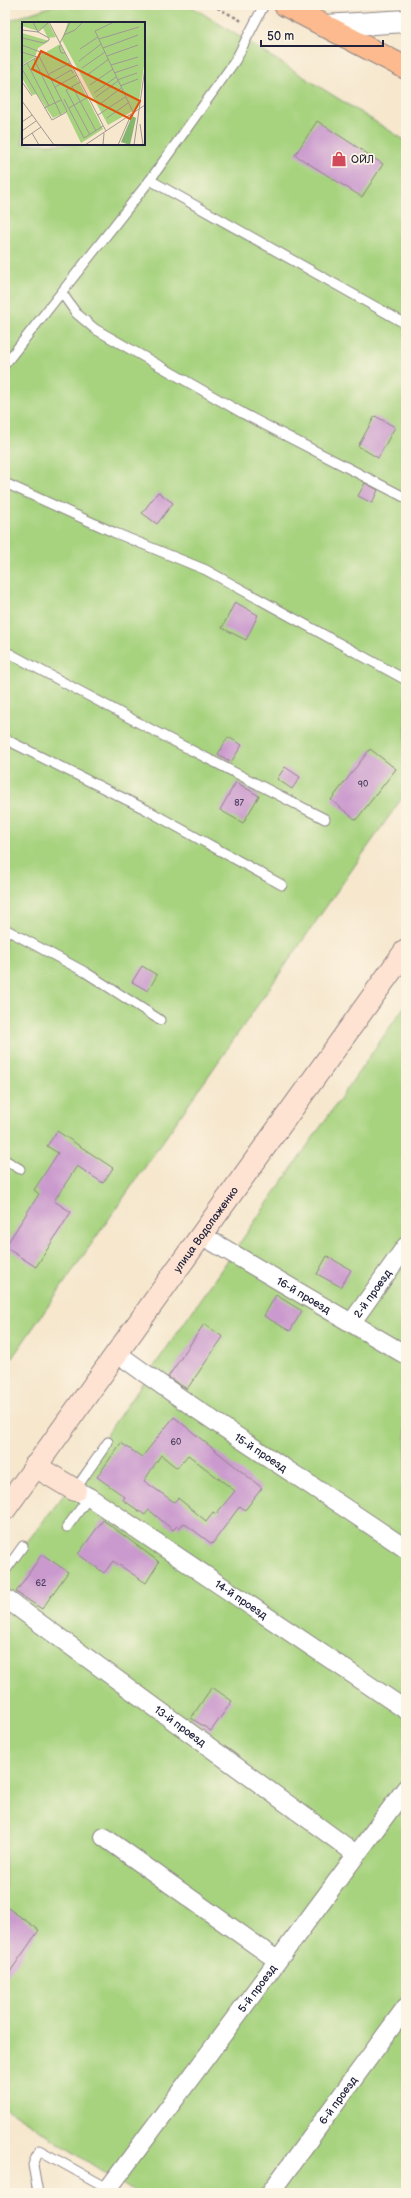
<svg xmlns="http://www.w3.org/2000/svg" width="411" height="2198" font-family="'Balsamiq Sans',sans-serif">
<style>
.green{fill:#a7d37f;stroke:#647a5d;fill-rule:evenodd}
.building{fill:#ca9ace;fill-rule:evenodd}
.lines{fill:none;stroke-linecap:round;stroke-linejoin:round}
.service-casing{stroke:#8c8484;stroke-width:11}
.minor-casing{stroke:#8c8484;stroke-width:20}
.tertiary-casing{stroke:#8c8484;stroke-width:24}
.secondary-casing{stroke:#8c8484;stroke-width:24}
.primary-casing{stroke:#8c8484;stroke-width:24}
.path{stroke:#8c8484;stroke-width:2.5;stroke-dasharray:3 3;stroke-linecap:butt}
.service{stroke:#fff;stroke-width:9}
.minor{stroke:#fff;stroke-width:18}
.tertiary{stroke:#fff;stroke-width:22}
.secondary{stroke:#fee3d2;stroke-width:22}
.primary{stroke:#fcba8e;stroke-width:22}
.labels{text-anchor:middle;stroke-width:3.5;stroke-linejoin:round;paint-order:stroke}
.number-label{font-size:9px;fill:#4c4060}
.poi-label{font-size:11px;fill:#22223b;stroke:#fcf5e5;text-anchor:start}
.street-label{font-size:11px;fill:#22223b;stroke:#fcf5e5}
.inset-road{fill:none;stroke:#a19893;stroke-width:1}
.view{fill:#de560e;fill-opacity:0.15;stroke:#de560e;stroke-width:2}
.inset-edge{fill:none;stroke:#22223b;stroke-width:2}
</style>
<rect width="100%" height="100%" fill="#fcf5e5"/>
<filter id="ink" filterUnits="userSpaceOnUse"><feTurbulence type="fractalNoise" baseFrequency=".025" numOctaves="2"/><feDisplacementMap in="SourceGraphic" scale="8" xChannelSelector="R" yChannelSelector="G"/><feConvolveMatrix kernelMatrix="1 2 1 2 8 2 1 2 1" color-interpolation-filters="sRGB"/></filter>
<filter id="wash" filterUnits="userSpaceOnUse"><feTurbulence type="fractalNoise" baseFrequency=".012" numOctaves="4" result="noise"/><feDisplacementMap in="SourceGraphic" scale="16" xChannelSelector="R" yChannelSelector="G"/><feGaussianBlur stdDeviation="0.9" result="paint"/><feColorMatrix in="noise" values="0 0 0 0 0 0 0 0 0 0 0 0 0 0 0 0 0 1.4 0 .05"/><feComposite in="paint" operator="in"/></filter>
<g filter="url(#wash)">
<rect width="100%" height="100%" fill="#f6e7cd"/>
<g class="green">
<path d="M55,5H189L406,141V792L5,1368V22ZM23,23H144V144H23Z"/>
<polygon points="406,1004 406,2193 136,2193 5,2108 5,1570 70,1487"/>
</g>
<g id="blocks">
<g class="building">
<polygon points="317,121 383,164 362,197 295,155"/>
<polygon points="375,416 395,427 378,458 358,446"/>
<polygon points="365,483 378,490 372,503 358,496"/>
<polygon points="158,492 173,503 157,524 142,513"/>
<polygon points="235,602 258,615 246,640 222,628"/>
<polygon points="228,737 242,745 231,762 218,754"/>
<polygon points="370,749 396,769 356,820 331,800"/>
<polygon points="285,767 300,777 292,789 277,779"/>
<polygon points="236,782 259,796 243,823 220,810"/>
<polygon points="142,966 157,975 148,991 132,982"/>
<polygon points="57,1131 113,1168 103,1183 77,1166 54,1201 71,1212 36,1267 5,1247 39,1194 34,1190 58,1153 47,1146"/>
<polygon points="327,1256 351,1270 341,1287 317,1274"/>
<polygon points="276,1295 302,1311 290,1331 264,1316"/>
<polygon points="204,1324 223,1337 187,1389 168,1377"/>
<path d="M174,1417L262,1488L245,1510L240,1506L212,1544L184,1523L179,1528L177,1526L173,1530L149,1510L145,1515L123,1500L125,1497L97,1477L121,1443L142,1457ZM161,1455L177,1468L188,1455L235,1491L216,1514L213,1512L206,1521L178,1498L174,1502L144,1481Z"/>
<polygon points="103,1520 159,1562 146,1583 113,1561 104,1573 78,1554"/>
<polygon points="42,1554 68,1572 42,1609 16,1592"/>
<polygon points="212,1687 232,1701 211,1731 191,1718"/>
<polygon points="5,1906 39,1930 5,1979"/>
</g>
</g>
</g>
<g filter="url(#ink)">
<use href="#blocks" fill-opacity="0" stroke="#8c8484" stroke-width="1"/>
<g class="lines">
<defs>
<g id="service">
<polyline points="150,180 406,324"/>
<polyline points="62,293 76,313 95,329 244,414 406,498"/>
<polyline points="5,364 150,180 235,61 264,5"/>
<polyline points="5,483 113,532 206,570 406,680"/>
<polyline points="5,651 154,731 325,819"/>
<polyline points="5,739 147,810 282,885"/>
<polyline points="5,929 85,972 160,1020"/>
<polyline points="5,1160 20,1169"/>
<polyline points="75,1490 108,1442"/>
<polyline points="67,1527 89,1497"/>
<polyline points="5,1571 23,1546"/>
<polyline points="38,2193 33,2165 39,2150 111,2190"/>
</g>
<g id="minor">
<path id="s1" d="M201,1235L406,1355"/>
<path id="s2" d="M352,1322L406,1246"/>
<path id="s3" d="M117,1353C210,1422 310,1483 406,1549"/>
<path id="s4" d="M75,1490L89,1497L406,1710"/>
<path id="s5" d="M5,1598L356,1854"/>
<polyline points="104,1837 277,1960"/>
<path id="s6" d="M108,2189L406,1788"/>
<path id="s7" d="M270,2193L406,2007"/>
</g>
<polyline id="tertiary" points="324,26 406,21"/>
<g id="secondary">
<polyline points="35,1466 75,1490"/>
<path id="s8" d="M5,1509L406,950"/>
</g>
<polyline id="primary" points="285,5 406,68"/>
</defs>
<use href="#service" class="service-casing"/>
<use href="#minor" class="minor-casing"/>
<use href="#tertiary" class="tertiary-casing"/>
<use href="#secondary" class="secondary-casing"/>
<use href="#primary" class="primary-casing"/>
<g class="path">
<polyline points="212,5 242,21"/>
<polyline points="402,932 406,927"/>
</g>
<use href="#service" class="service"/>
<use href="#minor" class="minor"/>
<use href="#tertiary" class="tertiary"/>
<use href="#secondary" class="secondary"/>
<use href="#primary" class="primary"/>
</g>
</g>
<defs>
<symbol id="shop-bare" viewBox="-9 -9 18 18"><path d="M-5-2.5h2.3a2.7 3.5 0 0 1 5.4 0H5L5.5 6h-11ZM-1.5-2.5h3a1.5 2.3 0 0 0-3 0Z" fill="#d1495b" stroke="#fcf5e5" stroke-width="2.5" paint-order="stroke"/></symbol>
</defs>
<g fill-rule="evenodd">
<use href="#shop-bare" x="328" y="148" width="22" height="22"/>
</g>
<g class="labels">
<g class="number-label">
<text x="363" y="787">90</text>
<text x="239" y="806">87</text>
<text x="176" y="1445">60</text>
<text x="41" y="1586">62</text>
</g>
<g class="poi-label">
<text x="351" y="163">ОЙЛ</text>
</g>
<g class="street-label">
<text dy="4" stroke="none"><textPath href="#s8" startOffset="344">улица Водолаженко</textPath></text>
<text dy="4" stroke="none"><textPath href="#s1" startOffset="119">16-й проезд</textPath></text>
<text dy="4" stroke="none"><textPath href="#s2" startOffset="35">2-й проезд</textPath></text>
<text dy="4" stroke="none"><textPath href="#s3" startOffset="175">15-й проезд</textPath></text>
<text dy="4" stroke="none"><textPath href="#s4" startOffset="199">14-й проезд</textPath></text>
<text dy="4" stroke="none"><textPath href="#s5" startOffset="217">13-й проезд</textPath></text>
<text dy="4" stroke="none"><textPath href="#s6" startOffset="250">5-й проезд</textPath></text>
<text dy="4" stroke="none"><textPath href="#s7" startOffset="115">6-й проезд</textPath></text>
</g>
</g>
<g transform="translate(22 22)">
<rect width="123" height="123" fill="#f6e7cd"/>
<path d="M0,0H26L34,15L26,16L21,6L16,9L0,4ZM46,0H123V37L116,86L86,103L40,18ZM0,11L27,19L16,26L13,35L0,43ZM38,22L81,107L59,121L44,90L31,96L15,72L10,73L0,56V44Z" fill="#a7d37f"/>
<path d="M110,94L114,96L108,123L99,120Z" fill="#85b56e"/>
<path class="inset-road" d="M11,0L16,10L27,0M27,0L84,109M92,0L73,9L111,90M0,8L16,10L27,16V18L22,21L0,16M42,13L48,0M77,17L117,5M38,21L42,13L53,8L61,0M0,23L21,31L16,34M39,24L37,25L39,31H43M81,26L116,13M58,27L76,15M0,30L15,35L0,44M85,34L116,23M12,37L39,93M57,39L79,22M5,41L27,84M89,43L116,35M60,46L83,30M0,47L30,98L43,91L45,89L17,34M92,51L116,43M27,52L48,41M65,53L87,37M95,58L115,51M30,59L49,48L51,51M0,60L10,74M58,60L44,68L68,113M68,63L91,47M50,64L74,109M98,64L116,57M33,65L55,53M72,71L94,55M74,75L96,59M42,77L62,116L81,104M0,79L32,123M78,82L99,66M22,86L39,78M47,86L66,75M76,93L103,75M85,96L106,81M0,100L10,93M118,102L121,123M0,109L14,99M10,111L17,123M0,118L19,105M63,123L123,83M81,123L82,111M96,123L109,93M112,123L123,46"/>
<path class="view" d="M19,29L118,79L108,97L10,47Z"/>
<rect width="123" height="123" class="inset-edge"/>
</g>
<rect width="411" height="2198" fill="none" stroke="#fcf5e5" stroke-width="20"/>
<path d="M261 40v6h122v-6" fill="none" stroke="#22223b" stroke-width="2"/>
<text x="267" y="40" font-size="12" fill="#22223b" stroke="#fcf5e5" stroke-width="3" paint-order="stroke">50 m</text>
</svg>
